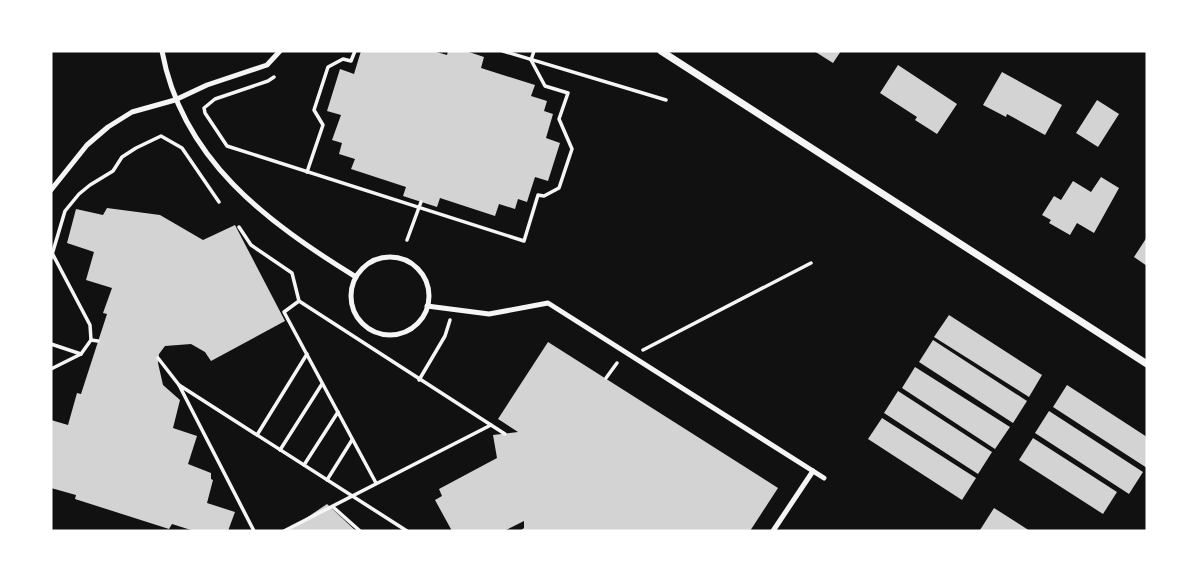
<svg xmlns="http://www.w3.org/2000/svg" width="1198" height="582" font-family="'Source Sans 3',sans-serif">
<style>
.building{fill:#d3d3d3}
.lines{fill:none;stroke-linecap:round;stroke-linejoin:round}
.path{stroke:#f5f5f5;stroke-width:3.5}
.service{stroke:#f5f5f5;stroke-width:5}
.minor{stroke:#f5f5f5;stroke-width:7}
</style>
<rect width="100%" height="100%" fill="#111"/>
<g class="building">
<polygon points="361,51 433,51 447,55 448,51 466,51 484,57 481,68 535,85 531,96 547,101 544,111 553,114 546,138 560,143 548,181 535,177 527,202 518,199 515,209 499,204 495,216 440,198 437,207 403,196 406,187 351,169 355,159 339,154 342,143 332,140 341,115 327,111 340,69 354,74"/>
<polygon points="814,51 841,51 833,63"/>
<polygon points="898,65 957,104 937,134 915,120 917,117 880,93"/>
<polygon points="1002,72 1062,105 1045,135 1007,114 1006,117 983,105"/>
<polygon points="1097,100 1119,114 1098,147 1076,133"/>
<polygon points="1101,177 1119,188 1094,233 1077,223 1070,235 1049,223 1051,220 1042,215 1054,196 1061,200 1073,181 1091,192"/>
<polygon points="107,208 160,215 203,240 235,225 285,321 211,361 205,352 191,344 165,346 159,354 158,363 163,385 180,400 173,428 197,436 188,464 211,473 211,479 213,480 207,503 235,512 228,531 194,531 172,524 169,529 75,499 76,495 51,488 51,420 68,425 77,393 81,394 107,314 103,313 112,288 86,280 94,252 67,243 76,209 103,215"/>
<polygon points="1147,237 1147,266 1134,257"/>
<polygon points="949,315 1042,375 1029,397 934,337"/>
<polygon points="933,340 1027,401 1013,423 919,362"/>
<polygon points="548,342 778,488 750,531 520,531 524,528 524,521 504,531 452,531 435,500 442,496 439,489 497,458 493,435 518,432 498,419"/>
<polygon points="915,367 1010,427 995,449 902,388"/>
<polygon points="1067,385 1147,437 1147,468 1053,407"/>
<polygon points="898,391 992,452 978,474 884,413"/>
<polygon points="1049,411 1143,472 1129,494 1035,433"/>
<polygon points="882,418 976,478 962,500 868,439"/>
<polygon points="1033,438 1117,492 1103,514 1019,460"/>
<polygon points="327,504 356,531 287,531"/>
<polygon points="994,508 1030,531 982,531 980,530"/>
</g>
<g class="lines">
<g class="path">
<polyline points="503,51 666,100"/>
<polyline points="274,77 268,81 215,99 204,108 205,113 227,146 524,241 538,195 544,196 559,188 572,149 559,119 568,93 545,86 531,60 534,51"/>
<polyline points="307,172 323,125 314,110 328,67 343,59 351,61 355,51"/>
<polyline points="239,227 251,245 292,273 299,301 491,425 284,531"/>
<polyline points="407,240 421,202"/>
<polyline points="51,251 90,325 91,340"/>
<polyline points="51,258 65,211 79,194 90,185 113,171 122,157 136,148 161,136 182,148 219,202"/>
<polyline points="299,301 284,312 376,483"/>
<polyline points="51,344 81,354"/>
<polyline points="643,350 811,263"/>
<polyline points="158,358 179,385"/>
<polyline points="51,369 81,354 91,340 98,341"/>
<polyline points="606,378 617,363"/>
<polyline points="419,380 445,336 450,320"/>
<polyline points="491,425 505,434"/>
<polyline points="257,435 307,354"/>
<polyline points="280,450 322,384"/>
<polyline points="304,465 338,412"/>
<polyline points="327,480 352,440"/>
<polyline points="333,507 360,531"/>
<polyline points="254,531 179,385 407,531"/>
</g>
<g class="service">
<path d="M162,51C182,160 267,222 356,277"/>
<polyline points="51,190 87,145 108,127 132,112 175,100 207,85 267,65 280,51"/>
<circle cx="390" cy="296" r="39"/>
<polyline points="427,306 489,314 548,303 824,478"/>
<polyline points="773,531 813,471"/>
</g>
<polyline class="minor" points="661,51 1147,364"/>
</g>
<rect width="1198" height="582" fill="none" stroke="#ffffff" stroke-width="105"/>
</svg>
